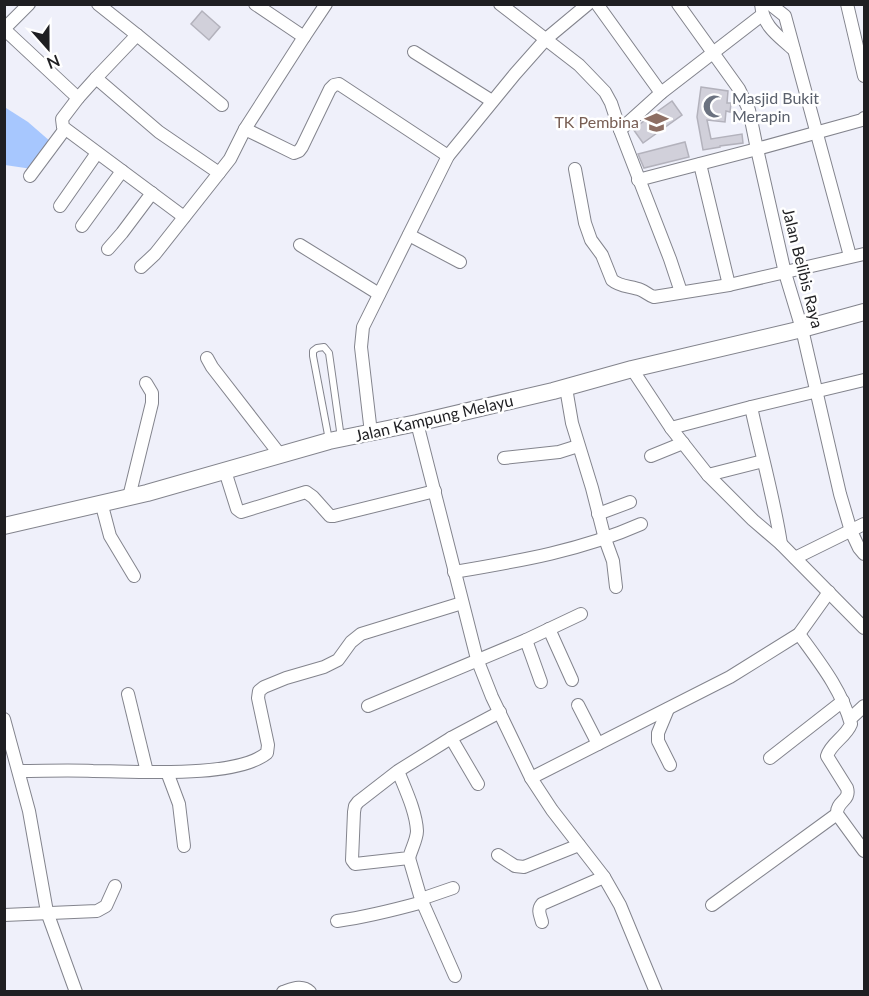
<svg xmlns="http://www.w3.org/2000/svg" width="869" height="996" font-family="Lato,sans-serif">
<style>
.water{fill:#a7c7fe}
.building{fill:#d1d0da;stroke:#b3b2bc;stroke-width:1.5}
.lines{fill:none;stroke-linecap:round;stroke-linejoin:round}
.lane-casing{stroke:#83848d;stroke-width:8}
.street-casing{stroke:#83848d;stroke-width:14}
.secondary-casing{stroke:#83848d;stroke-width:18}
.lane{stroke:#fff;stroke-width:6}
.street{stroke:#fff;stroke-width:12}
.secondary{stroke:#fff;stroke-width:16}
.labels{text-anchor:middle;stroke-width:5;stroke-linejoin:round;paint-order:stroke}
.worship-label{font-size:16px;fill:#5b616d;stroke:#fff;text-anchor:start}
.education-label{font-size:16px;fill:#785e54;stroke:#fff;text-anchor:end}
.street-label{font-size:16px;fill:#1f1f22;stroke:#fff}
</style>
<rect width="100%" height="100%" fill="#eff0fa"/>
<polygon class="water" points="6,108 28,122 51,142 32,169 5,165 4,109"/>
<g class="building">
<polygon points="202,11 220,27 209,40 191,24"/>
<polygon points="701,87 728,91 727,103 731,103 730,112 726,111 725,122 707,120 711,139 742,134 743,143 720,146 720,147 703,150 697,117"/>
<polygon points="672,101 682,115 643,143 633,129"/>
<polygon points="685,142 689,157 644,168 638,154"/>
</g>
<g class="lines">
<defs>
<polyline id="lane" points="329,440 313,356 313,351 317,348 324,347 329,353 341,438"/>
<g id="street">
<polyline points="255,4 304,37"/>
<polyline points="500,4 579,65 605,92 611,103 620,130 670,259 681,292"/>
<polyline points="597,4 661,93"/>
<polyline points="678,4 739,89 749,110 757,149 785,273 802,329 840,494 851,531 859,548 864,554"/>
<path d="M761,4C763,27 779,36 794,50"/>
<polyline points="770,4 785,16 850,256"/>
<polyline points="847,4 864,76"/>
<polyline points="4,29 78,98 96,78 159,132 219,173 230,159 245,129 304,37 326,4"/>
<polyline points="4,29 29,4"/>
<polyline points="137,35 222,105"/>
<polyline points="414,52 492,101"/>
<polyline points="96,78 137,35 98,4"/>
<polyline points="78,98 62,119 63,127 184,217"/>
<polyline points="245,129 294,153 299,151 302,147 330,89 334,85 339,84 448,156"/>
<polyline points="620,130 661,93 762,15"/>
<polyline points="700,164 729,285"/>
<path d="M575,169L585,223L591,240L602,255L612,280C620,287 631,286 641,290C646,292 648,295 654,297L729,285L864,254"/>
<polyline points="30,176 65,129"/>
<polyline points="638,180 757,149 862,120 864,118"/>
<polyline points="60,206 97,153"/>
<polyline points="82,226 122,171"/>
<polyline points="409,235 460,262"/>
<polyline points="300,245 379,294"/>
<polyline points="108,249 122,233 152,193"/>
<polyline points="141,267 155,254 219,173"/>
<polyline points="207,358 212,367 281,456"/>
<polyline points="632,369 671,428 708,475 753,520 781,544 864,628"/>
<polyline points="566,388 572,423 592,488 605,539 613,561 616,587"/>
<path d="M751,407C761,453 774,498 781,544"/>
<polyline points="417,423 477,659 492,697 531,778 552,810 604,877 620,905 656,992"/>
<polyline points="671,428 751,407 864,380"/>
<polyline points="371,433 361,347 363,327 448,156 515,74 546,39 588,4"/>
<polyline points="651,456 683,443"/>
<polyline points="504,458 559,452 578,446"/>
<polyline points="225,471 237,509 241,512 306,492 313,497 330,516 334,516 435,491"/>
<polyline points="708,475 763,461"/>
<polyline points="129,497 152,403 152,393 146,383"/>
<polyline points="101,502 110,536 134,576"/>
<polyline points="598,514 630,502"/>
<polyline points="795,558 864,524"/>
<path d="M454,572C519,561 580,551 641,524"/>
<polyline points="549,629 572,680"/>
<path d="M799,634C820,663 841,689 851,724C846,737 831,743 827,756L847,788C851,801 836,801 837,814L864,851"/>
<polyline points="526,640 541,682"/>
<polyline points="128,694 147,772"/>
<polyline points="578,705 598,744"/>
<polyline points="368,706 526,640 581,614"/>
<polyline points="668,709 658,733 658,741 670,765"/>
<polyline points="4,719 29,811 47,912 76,992"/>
<polyline points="850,719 864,706"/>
<polyline points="451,738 478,784"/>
<polyline points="770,758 843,701"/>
<path d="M19,771C44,771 69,770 93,771C135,771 235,779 267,753L268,745L258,698L259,691L264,687L286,678L324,667L338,660L351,642L361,634L462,603"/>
<path d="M398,771C405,789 416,811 417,831C417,839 411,850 409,858L355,864L352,860L354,812L355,806L358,802L398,771L451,738L500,712"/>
<polyline points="167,772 179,804 184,846"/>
<polyline points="531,778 730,677 799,634 829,592"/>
<polyline points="498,855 515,866 524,867 579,845"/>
<polyline points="409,858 421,899 455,976"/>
<polyline points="421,899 453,888"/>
<polyline points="712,905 837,814"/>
<polyline points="4,915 97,911 106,906 115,886"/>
<path d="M337,921C366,917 394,910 423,902"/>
<path d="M542,922C540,915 537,910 542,904L604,877"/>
<path d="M283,992C292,989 302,984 310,992"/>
</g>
<polyline id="secondary" points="4,526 147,493 329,441 417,423 553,391 632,369 802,329 864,312"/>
</defs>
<use href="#lane" class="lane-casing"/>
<use href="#street" class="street-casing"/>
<use href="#secondary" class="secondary-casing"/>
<use href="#lane" class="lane"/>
<use href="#street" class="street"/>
<use href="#secondary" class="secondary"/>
</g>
<defs>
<symbol id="mosque-bare" viewBox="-9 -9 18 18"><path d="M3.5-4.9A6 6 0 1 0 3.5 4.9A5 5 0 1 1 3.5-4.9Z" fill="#6b7280" stroke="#fff" stroke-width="2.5" paint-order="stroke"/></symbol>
<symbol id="school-bare" viewBox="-9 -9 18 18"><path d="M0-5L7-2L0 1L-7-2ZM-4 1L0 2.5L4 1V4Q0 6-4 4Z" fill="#8d6e63" stroke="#fff" stroke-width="2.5" paint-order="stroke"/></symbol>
</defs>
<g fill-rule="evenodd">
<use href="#mosque-bare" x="698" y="90" width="33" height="33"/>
<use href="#school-bare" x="640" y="106" width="33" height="33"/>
</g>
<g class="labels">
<g class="worship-label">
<text x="732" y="104">Masjid Bukit<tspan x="732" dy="18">Merapin</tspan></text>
</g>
<g class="education-label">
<text x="639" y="128">TK Pembina</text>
</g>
<g class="street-label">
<text transform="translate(803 268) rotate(76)" y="6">Jalan Belibis Raya</text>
<text transform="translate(434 418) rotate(-13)" y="6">Jalan Kampung Melayu</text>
</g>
</g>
<rect width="869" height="996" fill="none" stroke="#1f1f22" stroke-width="12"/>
<g transform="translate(48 48) rotate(159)" stroke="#ffffff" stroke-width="4.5" paint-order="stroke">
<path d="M0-4.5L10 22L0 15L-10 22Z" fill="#1f1f22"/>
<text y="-9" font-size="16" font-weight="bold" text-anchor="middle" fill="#1f1f22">N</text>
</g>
</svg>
